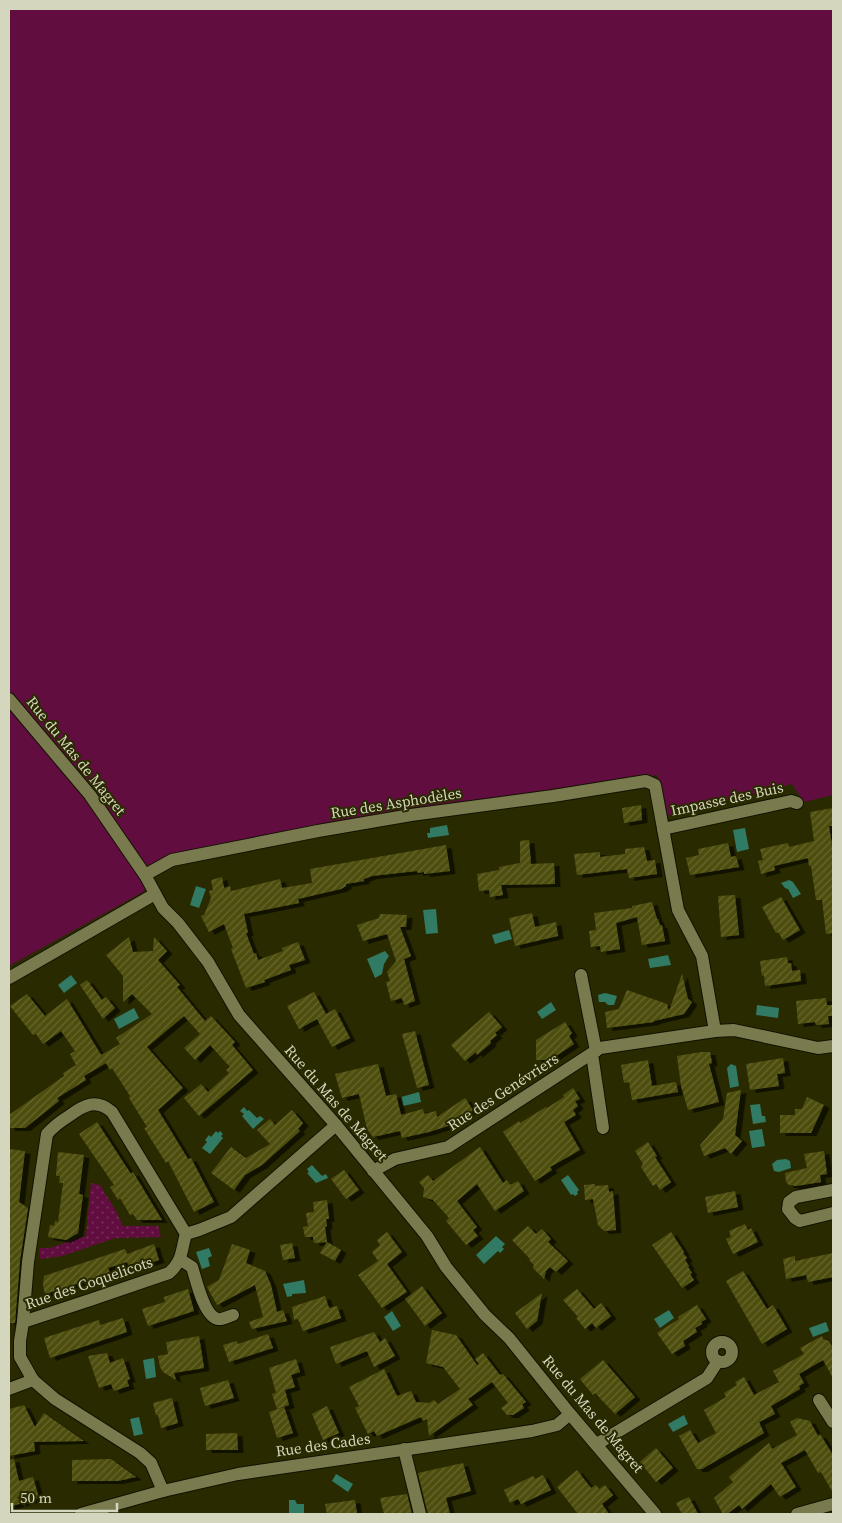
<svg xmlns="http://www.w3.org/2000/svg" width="842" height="1523" font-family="'Source Serif 4',serif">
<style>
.grass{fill:#610d3f}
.park{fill:url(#park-dots)}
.water{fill:#317a64}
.building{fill:url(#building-hatch);filter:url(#shadow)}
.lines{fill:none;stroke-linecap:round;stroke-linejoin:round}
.minor-casing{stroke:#121200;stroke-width:14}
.minor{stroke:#797b4e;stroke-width:12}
.labels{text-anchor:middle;stroke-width:4;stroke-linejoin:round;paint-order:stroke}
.street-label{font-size:15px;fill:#d4d6be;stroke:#2a2a00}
</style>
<defs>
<pattern id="park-dots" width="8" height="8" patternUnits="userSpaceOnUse" patternTransform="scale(1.25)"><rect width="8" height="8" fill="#610d3f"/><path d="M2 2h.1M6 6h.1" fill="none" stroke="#773059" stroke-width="1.8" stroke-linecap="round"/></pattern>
<pattern id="building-hatch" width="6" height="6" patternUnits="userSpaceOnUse" patternTransform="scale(1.25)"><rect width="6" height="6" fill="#4d4e0f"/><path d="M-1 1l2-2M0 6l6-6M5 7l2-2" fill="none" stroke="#666730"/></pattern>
<filter id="shadow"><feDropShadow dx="5.5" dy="3" stdDeviation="0" flood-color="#0009"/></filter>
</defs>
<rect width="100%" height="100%" fill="#2a2a00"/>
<polygon class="grass" points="9,9 833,9 833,795 804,802 792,784 666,816 657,775 353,820 163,859 143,892 9,966"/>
<polygon class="park" points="91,1183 100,1185 116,1211 123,1226 158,1226 161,1237 115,1238 62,1256 40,1259 39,1248 50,1248 86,1236"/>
<g class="water">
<polygon points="447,825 449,835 428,838 427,833 430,833 430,828"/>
<polygon points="745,828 749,849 737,852 733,830"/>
<polygon points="789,880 793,882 801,894 793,898 788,889 785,888 781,883"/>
<polygon points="196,886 206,889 199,908 190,905"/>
<polygon points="436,909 438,933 426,934 423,910"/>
<polygon points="509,930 512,939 495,944 492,935"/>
<polygon points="385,951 389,956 384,964 382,974 375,978 367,959"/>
<polygon points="668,955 671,965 650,968 648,959"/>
<polygon points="71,975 77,983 64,993 58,985"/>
<polygon points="605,993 617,996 614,1005 608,1005 605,1002 599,1002 598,995"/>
<polygon points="551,1002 556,1010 542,1019 537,1012"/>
<polygon points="757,1005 779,1008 778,1018 756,1015"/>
<polygon points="134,1008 139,1018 119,1029 114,1019"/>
<polygon points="731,1064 736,1066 739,1086 730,1088 727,1068"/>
<polygon points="419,1092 421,1102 403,1106 401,1097"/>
<polygon points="760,1104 762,1116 765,1116 766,1122 753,1124 750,1105"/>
<polygon points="244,1107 247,1111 249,1110 257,1118 260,1116 264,1119 253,1129 242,1116 244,1114 240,1111"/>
<polygon points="762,1129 765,1146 752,1148 749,1131"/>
<polygon points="216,1131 218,1133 220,1131 223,1134 221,1136 223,1138 210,1154 202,1148 207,1142 205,1140 209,1135 211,1137"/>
<polygon points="786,1159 790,1161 791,1168 779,1172 774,1171 772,1164 777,1160"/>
<polygon points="312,1165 322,1176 326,1174 328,1178 316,1183 307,1173 309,1172 307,1169"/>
<polygon points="568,1175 579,1190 577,1192 578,1194 575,1196 573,1194 571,1195 561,1180"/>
<polygon points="496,1236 505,1244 502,1247 504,1249 500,1253 498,1251 484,1264 476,1255"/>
<polygon points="209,1248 212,1256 208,1258 210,1266 202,1269 196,1252"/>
<polygon points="304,1280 306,1293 292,1294 292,1296 287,1297 283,1284"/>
<polygon points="669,1310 674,1318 660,1328 654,1319"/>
<polygon points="392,1311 401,1326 393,1331 384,1317"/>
<polygon points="826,1322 829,1331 813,1337 809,1328"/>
<polygon points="154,1358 156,1377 146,1379 143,1360"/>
<polygon points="684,1415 688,1424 673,1432 668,1424"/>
<polygon points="139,1417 143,1434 134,1436 130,1419"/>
<polygon points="336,1474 353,1484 348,1492 332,1481"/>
<polygon points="289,1500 295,1500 297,1504 304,1504 304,1513 289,1513"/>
</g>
<g class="building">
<polygon points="641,805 642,820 624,823 622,808"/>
<polygon points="833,808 833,826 829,826 833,851 833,933 826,934 822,900 816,900 811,866 809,866 808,858 774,866 775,870 761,874 758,861 763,860 760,849 788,843 789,847 814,841 810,812"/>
<polygon points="529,840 531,864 554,863 555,884 501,885 503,895 490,897 489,890 479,891 477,874 499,870 499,867 520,863 520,841"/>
<polygon points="728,843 731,857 736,856 739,867 690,875 686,858 699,855 698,849"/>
<polygon points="446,845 450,871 424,874 424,872 418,873 417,871 372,876 364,879 364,881 346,884 346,886 341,889 298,899 299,903 244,914 248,933 246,933 254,954 256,953 258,960 283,951 282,948 298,942 305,960 289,965 291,970 264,980 265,982 246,988 231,949 233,948 224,924 209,932 201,916 204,915 211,898 209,891 213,890 211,880 222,877 224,888 230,886 231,891 280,879 282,888 312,883 310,869"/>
<polygon points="644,847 647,861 655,860 657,874 629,878 627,869 577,875 574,854 600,852 600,857 625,854 625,849"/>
<polygon points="735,895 739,935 721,937 718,896"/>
<polygon points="781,897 800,930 783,940 778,932 776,933 762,907"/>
<polygon points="652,902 657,919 658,919 660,925 662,925 665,941 642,945 637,917 616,923 620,949 601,952 600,946 591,947 589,931 596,930 594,913 632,908 632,906"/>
<polygon points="532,913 535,927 556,922 558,936 515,946 509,918"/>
<polygon points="380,914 407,915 406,927 400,927 411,956 404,959 415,1001 404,1005 402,998 391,1001 386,982 390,981 387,972 397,960 396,961 387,934 363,941 357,925 379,918"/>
<polygon points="129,937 133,952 153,951 154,937 167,951 158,960 180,985 177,987 205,1021 211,1016 235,1042 232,1045 253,1070 199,1116 184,1098 201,1084 208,1092 229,1073 226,1070 230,1067 210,1045 195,1060 184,1048 200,1034 184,1016 147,1047 183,1088 158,1110 188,1159 191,1158 214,1202 194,1212 168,1161 166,1163 144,1128 147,1127 129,1098 130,1096 112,1068 110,1070 101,1055 120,1044 116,1038 152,1014 132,994 123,1002 123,976 106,955"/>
<polygon points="787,957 788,963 791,963 792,971 800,970 801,981 765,986 764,975 762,976 760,961"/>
<polygon points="682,974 688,999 692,1002 684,1014 654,1021 654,1022 607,1028 605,1012 619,1009 627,990 667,1004 669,1011"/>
<polygon points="87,980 102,1000 106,997 115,1008 103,1019 80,985"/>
<polygon points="314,992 326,1014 335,1009 350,1038 332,1047 317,1019 299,1029 287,1006"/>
<polygon points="27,994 45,1016 67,999 106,1063 84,1076 86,1080 57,1098 59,1101 25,1128 9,1128 9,1115 64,1076 63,1073 76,1065 70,1054 75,1051 61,1031 43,1044 36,1034 33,1035 10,1006"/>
<polygon points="826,998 827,1005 833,1005 833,1016 828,1016 829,1024 816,1025 815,1022 798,1024 796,1001"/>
<polygon points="489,1012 502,1027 495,1033 497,1035 490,1041 491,1043 477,1055 476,1052 465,1061 451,1045"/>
<polygon points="565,1022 572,1033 569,1036 574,1044 550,1060 536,1060 536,1040"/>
<polygon points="415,1031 429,1085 417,1088 402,1034"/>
<polygon points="701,1052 710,1052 712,1063 709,1064 719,1102 688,1110 681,1086 677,1056"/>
<polygon points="783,1058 785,1073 777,1074 779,1086 750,1090 746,1064"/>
<polygon points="648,1060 652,1086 676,1082 678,1092 632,1100 629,1082 624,1083 621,1065"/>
<polygon points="378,1064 386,1096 396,1094 401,1115 423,1109 424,1114 436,1111 437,1117 465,1098 473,1110 448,1126 429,1132 402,1138 400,1131 373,1137 367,1129 359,1094 342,1098 335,1074"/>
<polygon points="573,1088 580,1099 575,1101 578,1106 573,1110 576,1115 564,1122 580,1150 550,1167 552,1170 535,1181 503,1132 519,1121 520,1123 546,1107 547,1108 564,1097 563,1095"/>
<polygon points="741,1090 735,1135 742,1141 731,1154 725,1148 704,1156 700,1145 723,1119 727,1093"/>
<polygon points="807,1097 824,1105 811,1133 780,1133 780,1115 795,1115 795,1109 802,1109"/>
<polygon points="292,1110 303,1123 298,1129 300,1131 262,1165 245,1175 234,1190 211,1173 231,1147 246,1158 270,1144 257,1130 270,1119 275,1125"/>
<polygon points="97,1122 131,1174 133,1172 162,1220 137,1220 133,1214 130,1215 120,1198 118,1200 110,1187 114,1185 79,1134"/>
<polygon points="648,1142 657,1156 655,1157 671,1182 660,1190 656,1184 653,1186 641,1167 643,1164 635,1151"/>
<polygon points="480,1147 503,1183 507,1180 510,1185 518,1181 524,1191 495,1211 477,1184 457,1201 477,1227 473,1230 478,1236 466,1245 446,1221 449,1218 433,1200 423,1197 424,1188 419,1182 428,1175 433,1181"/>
<polygon points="9,1149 25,1151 19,1202 28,1208 20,1261 15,1323 9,1323"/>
<polygon points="824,1151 827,1174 820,1175 821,1182 796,1186 789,1185 786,1182 785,1173 807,1168 804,1154"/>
<polygon points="58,1152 84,1155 79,1194 83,1195 78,1233 66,1240 48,1237 50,1225 54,1226 55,1221 58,1222 63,1183 59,1183 60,1176 56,1176"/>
<polygon points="344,1170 359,1190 346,1199 331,1179"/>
<polygon points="595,1184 595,1186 608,1185 609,1192 613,1191 616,1230 604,1231 598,1225 593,1199 585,1200 584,1185"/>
<polygon points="735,1191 738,1207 708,1213 705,1197"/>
<polygon points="327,1200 329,1219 326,1219 327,1226 325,1227 327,1242 314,1243 313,1237 305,1237 303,1227 308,1226 306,1213 314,1212 313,1202"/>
<polygon points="745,1224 748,1230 751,1228 758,1242 733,1254 726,1239 731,1237 729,1231"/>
<polygon points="528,1226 536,1234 542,1229 551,1239 548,1242 568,1261 556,1272 550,1267 546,1271 544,1279 533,1268 534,1265 529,1260 530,1259 512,1240"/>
<polygon points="387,1232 402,1252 387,1264 407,1292 382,1308 358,1275 378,1261 372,1252 380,1245 377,1240"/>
<polygon points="671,1232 684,1252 683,1253 687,1258 685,1260 689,1266 688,1267 692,1273 690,1274 694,1280 682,1288 652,1245"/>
<polygon points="327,1242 341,1250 335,1261 320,1253"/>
<polygon points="292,1243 295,1258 283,1260 280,1245"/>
<polygon points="154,1244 159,1260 143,1265 142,1261 128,1265 127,1262 108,1268 110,1273 45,1294 43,1285 44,1276 125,1249 127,1254"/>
<polygon points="232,1244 250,1250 246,1263 265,1271 271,1285 277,1312 283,1310 287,1321 252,1329 249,1322 263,1317 255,1285 217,1305 207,1287 219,1280"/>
<polygon points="833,1253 833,1277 808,1282 806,1275 786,1279 783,1259 795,1256 795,1261"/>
<polygon points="743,1271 767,1309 773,1305 787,1329 762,1344 726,1281"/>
<polygon points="422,1286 442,1313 425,1326 405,1299"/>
<polygon points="188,1289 194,1311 148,1326 142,1309 165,1302 164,1297"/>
<polygon points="577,1289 594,1309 601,1303 611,1316 596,1328 592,1323 585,1329 576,1318 578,1317 563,1300"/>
<polygon points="542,1293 537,1321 527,1329 515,1313"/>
<polygon points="325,1296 329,1308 337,1306 341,1318 303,1331 298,1319 294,1320 292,1307"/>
<polygon points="697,1305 706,1319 701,1322 702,1324 695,1328 697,1332 683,1341 685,1346 672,1354 657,1333 679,1319 678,1317"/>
<polygon points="123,1318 127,1332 50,1358 44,1338 99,1320 100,1325"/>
<polygon points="432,1330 456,1335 477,1365 479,1364 475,1359 483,1353 500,1375 503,1374 526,1402 522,1404 524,1408 513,1415 507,1415 501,1408 508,1403 492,1382 468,1399 473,1405 429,1436 427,1419 423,1421 421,1417 377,1436 374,1431 368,1434 355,1408 359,1406 349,1387 384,1369 397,1396 411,1391 416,1402 429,1403 434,1400 438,1404 460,1389 443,1367 426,1363"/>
<polygon points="374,1332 380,1342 385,1338 395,1356 374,1367 367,1351 336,1364 330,1347"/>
<polygon points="268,1334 273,1348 229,1362 223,1345 237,1341 238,1344"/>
<polygon points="199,1336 204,1368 174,1373 176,1380 163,1372 160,1367 158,1356 168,1354 166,1342"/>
<polygon points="822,1336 823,1339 829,1341 833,1348 833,1378 823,1360 799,1374 804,1383 799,1386 800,1389 771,1406 775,1414 759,1422 764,1433 702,1469 697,1469 679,1436 690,1430 698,1443 716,1433 704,1410 726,1397 724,1393 737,1385 735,1382 744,1377 754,1395 779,1382 773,1371 804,1354 800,1348"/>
<polygon points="107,1353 110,1363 123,1358 130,1379 127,1380 129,1386 114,1391 111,1384 99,1388 88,1356"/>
<polygon points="296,1359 300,1372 291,1375 295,1387 285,1390 289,1405 277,1409 272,1394 282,1391 276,1393 269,1368"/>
<polygon points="603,1360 635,1397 615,1414 595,1393 593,1395 580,1379"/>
<polygon points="228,1380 234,1398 205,1406 200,1388"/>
<polygon points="172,1398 178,1423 161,1428 158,1415 156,1415 153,1403"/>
<polygon points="24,1405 35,1427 44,1413 84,1441 34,1442 35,1451 9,1456 9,1409"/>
<polygon points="327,1406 339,1433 323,1440 312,1414"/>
<polygon points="284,1407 293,1433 277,1438 269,1412"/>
<polygon points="797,1418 810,1421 818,1436 820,1434 833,1455 833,1493 821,1472 818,1473 805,1450 781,1463 796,1487 780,1497 771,1484 742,1509 739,1505 727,1514 723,1514 714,1498 733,1482 729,1477 769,1443 772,1449 797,1435 790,1422"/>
<polygon points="237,1433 238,1450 206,1450 206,1434"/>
<polygon points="656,1448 673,1468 656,1482 640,1462"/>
<polygon points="14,1459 19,1481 33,1477 39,1498 9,1507 9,1460"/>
<polygon points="111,1459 136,1477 118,1481 72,1481 72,1460"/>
<polygon points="463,1463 471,1491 446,1498 450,1514 428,1514 418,1473"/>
<polygon points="577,1470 591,1488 596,1485 599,1489 605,1485 613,1495 602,1504 609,1514 578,1514 557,1487"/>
<polygon points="543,1475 551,1490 521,1504 518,1499 510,1503 504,1490 533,1476 535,1479"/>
<polygon points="407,1494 412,1514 384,1514 380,1498"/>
<polygon points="689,1497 698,1514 682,1514 676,1503"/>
<polygon points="355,1500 357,1514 327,1514 325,1504"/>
</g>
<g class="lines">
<defs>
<g id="minor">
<polyline points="9,699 90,795 145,875 163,908 178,923 208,962 239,1015 336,1125 427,1236 446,1267 485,1315 509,1338 570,1414 655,1514"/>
<polyline points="663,829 791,801 797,803"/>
<polyline points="145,875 172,860 318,831 411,815 553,796 646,781 655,785 678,910 702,956 715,1031"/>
<polyline points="581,975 596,1051"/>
<polyline points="9,978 155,894"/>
<polyline points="592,1054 603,1128"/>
<polyline points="373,1171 395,1159 448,1147 600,1048 715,1031 734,1030 818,1048 833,1046"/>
<polyline points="833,1190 796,1197 789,1202 788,1209 795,1218 800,1221 833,1213"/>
<path d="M181,1260L192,1267C196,1279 204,1317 218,1319C222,1320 229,1316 233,1315"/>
<path d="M23,1322L28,1262L47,1134C53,1127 61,1121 69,1116C84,1105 96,1098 112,1112L186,1234"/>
<circle cx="722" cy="1352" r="10"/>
<polyline points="9,1389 33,1380"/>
<polyline points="819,1400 833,1422"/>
<polyline points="597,1444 707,1378 718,1361"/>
<polyline points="404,1449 420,1514"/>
<path d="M163,1491L151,1463L140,1453L55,1399L33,1380L20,1357V1341L23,1322L90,1300L169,1273C183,1261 181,1250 186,1234L199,1230L231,1217L336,1125"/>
<polyline points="81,1514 163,1491 238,1474 532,1431 557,1425 570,1414"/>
<polyline points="797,1514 833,1504"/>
</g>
</defs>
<use href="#minor" class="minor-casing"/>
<use href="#minor" class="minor"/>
</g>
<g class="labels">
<g class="street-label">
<text transform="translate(76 756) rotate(51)" y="5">Rue du Mas de Magret</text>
<text transform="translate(727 799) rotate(-12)" y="5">Impasse des Buis</text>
<text transform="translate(396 803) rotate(-9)" y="5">Rue des Asphodèles</text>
<text transform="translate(503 1092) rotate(-33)" y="5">Rue des Genévriers</text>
<text transform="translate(336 1103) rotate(49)" y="5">Rue du Mas de Magret</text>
<text transform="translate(89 1283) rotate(-19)" y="5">Rue des Coquelicots</text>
<text transform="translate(593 1414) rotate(50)" y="5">Rue du Mas de Magret</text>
<text transform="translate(323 1445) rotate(-8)" y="5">Rue des Cades</text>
</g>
</g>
<rect width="842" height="1523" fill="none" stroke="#d4d6be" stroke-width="20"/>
<path d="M12 1503v8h105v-8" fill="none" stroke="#d4d6be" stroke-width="2.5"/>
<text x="20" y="1503" font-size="15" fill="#d4d6be" stroke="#2a2a00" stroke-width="4" paint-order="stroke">50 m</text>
</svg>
